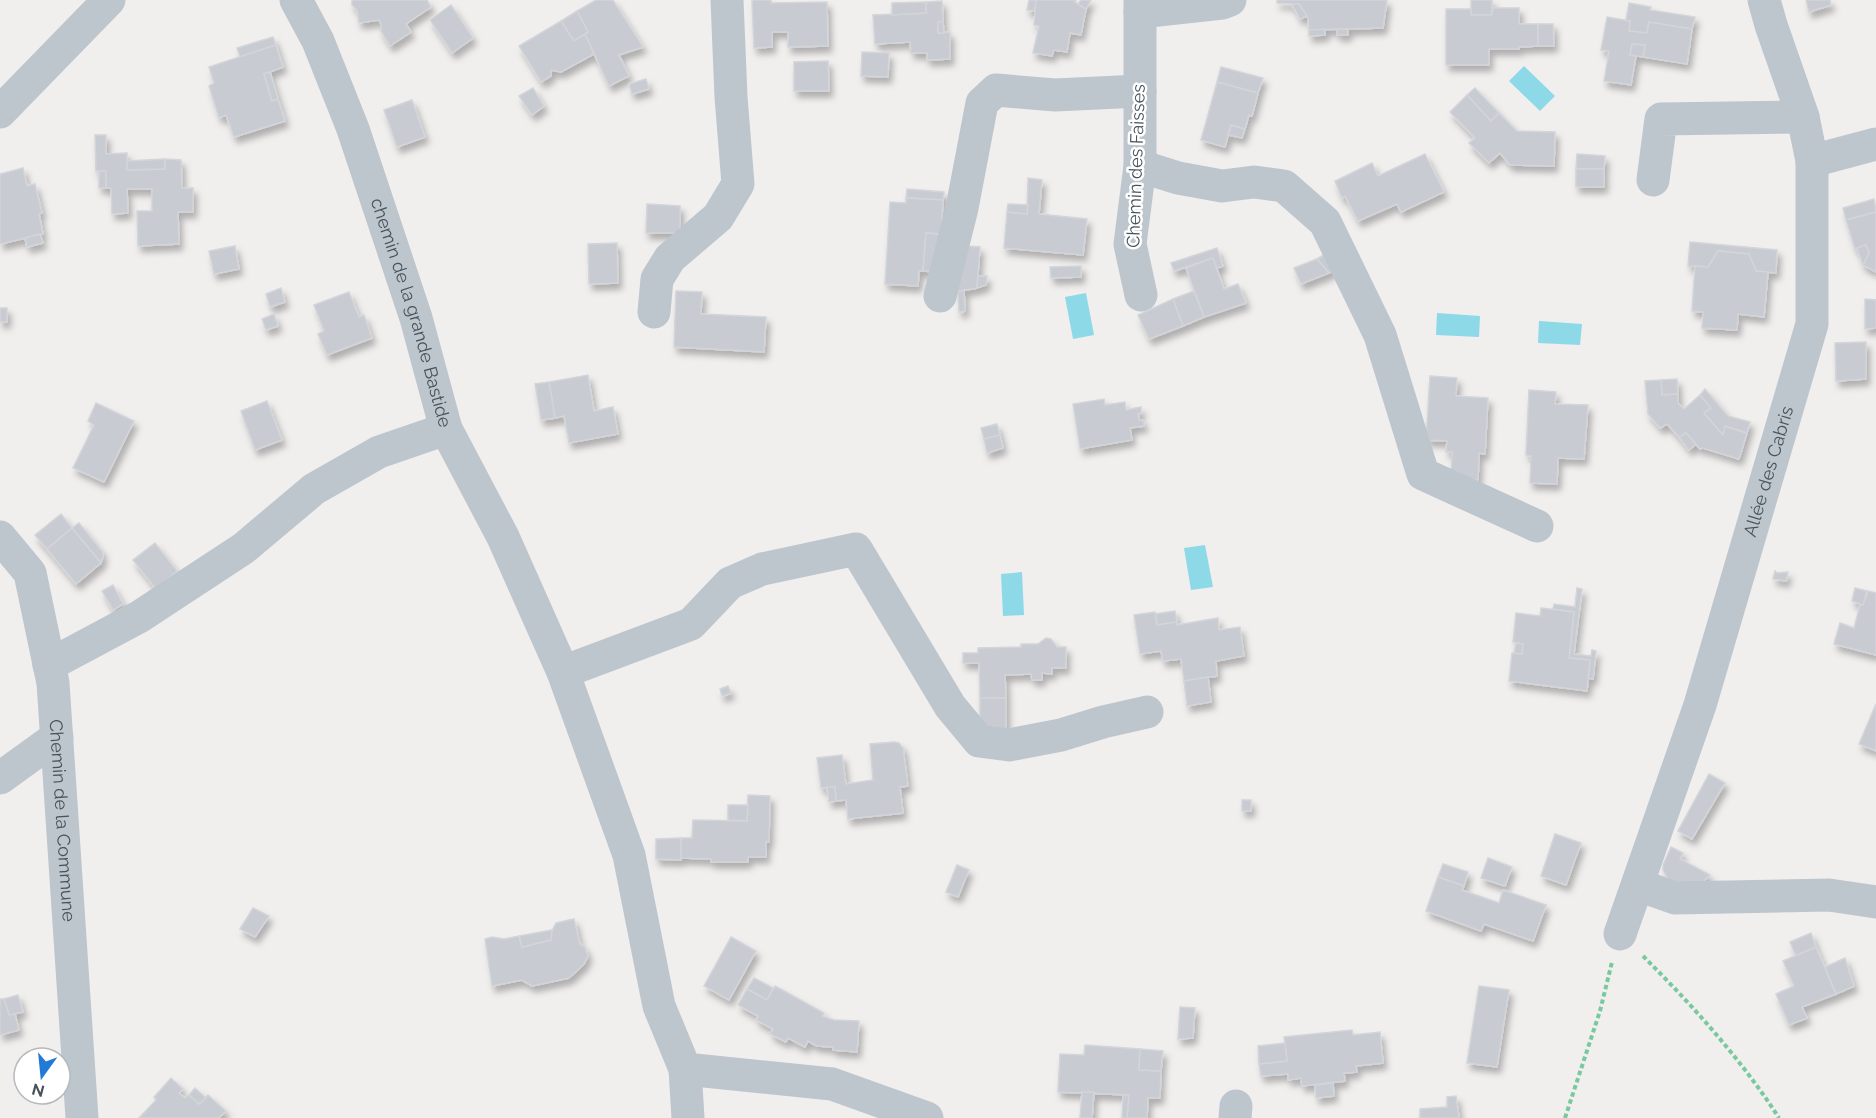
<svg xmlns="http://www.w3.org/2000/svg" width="1876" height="1118" font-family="Raleway,sans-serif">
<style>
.water{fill:#8dd9e8}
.building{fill:#c8cbd1;stroke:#d2d5d9;stroke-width:1.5;filter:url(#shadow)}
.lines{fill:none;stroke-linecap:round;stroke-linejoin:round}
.path{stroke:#78c99d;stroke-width:4;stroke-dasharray:4.5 3;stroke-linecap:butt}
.minor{stroke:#bdc6cd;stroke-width:33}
.labels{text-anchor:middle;stroke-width:5;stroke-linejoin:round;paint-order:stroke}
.street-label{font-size:18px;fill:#47525b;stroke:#fff}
</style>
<defs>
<filter id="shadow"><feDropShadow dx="3.5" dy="6" stdDeviation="3" flood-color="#0004"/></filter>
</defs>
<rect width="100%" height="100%" fill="#f1eeee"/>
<g class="water">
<polygon points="1524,66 1555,96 1540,111 1509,81"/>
<polygon points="1086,293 1094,335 1073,339 1065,297"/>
<polygon points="1437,313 1480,316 1479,337 1436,335"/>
<polygon points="1539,321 1582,324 1580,345 1538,343"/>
<polygon points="1205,545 1213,587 1191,590 1184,548"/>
<polygon points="1022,572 1024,615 1003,616 1001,574"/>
</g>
<g class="building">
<polygon points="352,0 427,0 431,7 406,24 411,32 390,46 381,31 381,24 379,20 359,23 357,10 352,5"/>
<polygon points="596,0 613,0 643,47 619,55 629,76 609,86 585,34 588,32 577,11"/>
<polygon points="752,0 771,0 771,3 827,2 828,46 788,47 788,32 772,32 772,47 754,48"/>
<polygon points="1029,0 1036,0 1035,11 1027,10"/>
<polygon points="1036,0 1076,0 1075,2 1086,9 1081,35 1070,33 1067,52 1054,50 1052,56 1033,53 1039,26 1034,25"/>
<polygon points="1081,0 1091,0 1086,9 1078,4"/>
<polygon points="1277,0 1387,0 1383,28 1309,30 1308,18 1299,4 1277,3"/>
<rect x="1471" y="0" width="21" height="15"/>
<polygon points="1806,0 1830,0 1831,5 1809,12"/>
<polygon points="942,1 943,22 938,22 938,33 950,32 950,59 927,60 927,53 911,53 910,42 875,44 873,15 926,13 926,2"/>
<polygon points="926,2 926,13 892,15 892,3"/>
<polygon points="1629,3 1651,7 1650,10 1695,17 1692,29 1649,22 1647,33 1629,31 1630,21 1626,20"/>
<polygon points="1292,4 1299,4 1307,16 1300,19"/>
<polygon points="451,5 473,38 452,53 430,20"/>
<polygon points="1493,8 1519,8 1519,24 1538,24 1538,46 1519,47 1519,49 1489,49 1489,65 1446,65 1446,9 1471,9 1471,15 1492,15"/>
<polygon points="577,11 588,32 574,41 561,21"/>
<polygon points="1607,17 1630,21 1629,31 1647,33 1649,22 1692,29 1687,64 1643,57 1645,45 1632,44 1630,55 1636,56 1631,85 1604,81 1609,51 1601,50"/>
<polygon points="561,21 574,41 585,34 594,54 561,72 551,70 551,76 541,82 519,46"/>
<polygon points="938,22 943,22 944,33 938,33"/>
<polygon points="1538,24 1553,24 1554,46 1538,46"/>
<polygon points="1325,29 1325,35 1309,36 1309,30"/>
<rect x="1337" y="29" width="11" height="6"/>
<polygon points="273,37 276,45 240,57 237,48"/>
<polygon points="1632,44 1645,45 1643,57 1630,55"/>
<polygon points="276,45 283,67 264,74 272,101 278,99 285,121 234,137 226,115 219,118 209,86 214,83 209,67"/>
<polygon points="862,52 889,53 888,77 861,76"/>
<polygon points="828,61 829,91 794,91 794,62"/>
<polygon points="1221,67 1263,78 1258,93 1217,82"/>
<polygon points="270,72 278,99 272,101 264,74"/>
<polygon points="646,79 649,89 632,94 629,84"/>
<polygon points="1217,82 1258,93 1252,116 1249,115 1245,129 1231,125 1225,147 1201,140"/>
<polygon points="533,88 544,106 532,115 519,96"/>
<polygon points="1475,88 1499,113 1491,121 1467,95"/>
<polygon points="1467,95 1491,121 1499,113 1517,131 1555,132 1554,166 1510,165 1500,153 1489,163 1469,143 1475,138 1450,112"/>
<polygon points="412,100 425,137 397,147 384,110"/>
<polygon points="1231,125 1245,129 1242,138 1228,135"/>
<polygon points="95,135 106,135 106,154 127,153 127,170 165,169 165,159 181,160 182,188 193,188 193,212 178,212 179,244 138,246 137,211 152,211 152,189 127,189 128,213 112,214 111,188 106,188 106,171 96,171"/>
<polygon points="1425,154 1444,192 1401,212 1397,204 1358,221 1345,196 1342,198 1335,181 1372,163 1378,176"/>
<polygon points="1577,154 1605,156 1604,169 1576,169"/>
<polygon points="165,159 165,169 127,170 127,161"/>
<polygon points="23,168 27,186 35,184 42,213 39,214 43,234 0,244 0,174"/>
<rect x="1576" y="169" width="28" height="18"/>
<rect x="99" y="171" width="7" height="17"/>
<polygon points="1028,178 1042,180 1039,214 1087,219 1083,255 1004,248 1007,212 1027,214"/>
<polygon points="907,189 944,192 943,200 906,198"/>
<polygon points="906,198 943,200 941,234 926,233 923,271 919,271 918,286 885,284 890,202 906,203"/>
<polygon points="1874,199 1876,212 1846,220 1843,208"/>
<polygon points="647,204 680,206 680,233 646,233"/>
<polygon points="1008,204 1028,205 1027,214 1007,212"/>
<polygon points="1876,212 1876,272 1863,265 1869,253 1866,245 1855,249 1846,220"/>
<polygon points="926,233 939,234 937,272 923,271"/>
<polygon points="40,234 43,243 27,247 25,238"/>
<polygon points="1690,242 1777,250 1776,273 1756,271 1749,254 1718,251 1708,267 1688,266"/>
<polygon points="617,243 618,283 589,284 588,244"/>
<polygon points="1866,245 1869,253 1863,265 1857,248"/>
<polygon points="235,246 239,269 214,274 209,251"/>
<polygon points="966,246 980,247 977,288 955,292"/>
<polygon points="1217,248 1223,266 1217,268 1213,258 1174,271 1171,263"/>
<polygon points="1331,250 1340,265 1329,273 1317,259"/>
<polygon points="1718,251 1749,254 1756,271 1768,272 1764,317 1738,314 1737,330 1702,328 1703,312 1692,311 1695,266 1708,267"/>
<polygon points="1213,258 1224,289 1238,284 1246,303 1204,317 1186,268"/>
<polygon points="1317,259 1329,273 1301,284 1294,268"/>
<polygon points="1081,266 1081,277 1051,278 1050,267"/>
<polygon points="978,276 987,276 986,285 977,288"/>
<polygon points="281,288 285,302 270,307 266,294"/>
<polygon points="964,290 965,311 959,312 958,292"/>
<polygon points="676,291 702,292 701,314 766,317 764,352 674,347"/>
<polygon points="1194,291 1204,317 1183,326 1173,299"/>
<polygon points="349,292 359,317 364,315 372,338 327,355 318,334 324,331 314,305"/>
<polygon points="1173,299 1183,326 1149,339 1138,315"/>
<polygon points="1865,299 1876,300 1876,328 1865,329"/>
<rect x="0" y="308" width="7" height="14"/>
<polygon points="274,314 278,326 266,330 262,319"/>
<polygon points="1866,342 1866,379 1836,381 1835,343"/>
<polygon points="588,375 594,411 613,407 618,434 569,443 564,416 555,418 549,382"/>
<polygon points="1430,376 1457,378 1456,396 1488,398 1485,454 1479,453 1478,480 1451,479 1452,452 1446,452 1447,441 1426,440"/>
<polygon points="1677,379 1678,394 1662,395 1661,380"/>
<polygon points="1661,380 1662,395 1678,394 1678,403 1684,409 1700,395 1711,408 1704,413 1723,435 1725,426 1747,433 1739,459 1703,448 1700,449 1686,433 1679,437 1667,424 1660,428 1648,414 1645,381"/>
<polygon points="549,382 555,418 541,420 535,384"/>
<polygon points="1705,389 1728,416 1750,422 1747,433 1725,426 1723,435 1704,413 1711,408 1700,395"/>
<polygon points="1529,390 1556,392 1555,404 1588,405 1584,459 1558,458 1557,484 1530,483 1531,456 1526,455"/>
<polygon points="1104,399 1105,405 1125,402 1126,410 1141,407 1141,413 1138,414 1139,420 1143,420 1144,426 1130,428 1132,440 1080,449 1073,404"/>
<polygon points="267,401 282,440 255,450 241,411"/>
<polygon points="96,403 134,421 104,482 73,468 94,425 88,421"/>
<polygon points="997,424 1000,435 984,439 981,428"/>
<polygon points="1686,433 1696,444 1689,450 1679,437"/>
<polygon points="1000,435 1003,448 987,453 984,439"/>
<polygon points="61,514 72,528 47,549 35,535"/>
<polygon points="79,523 102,551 103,557 101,563 72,528"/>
<polygon points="72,528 101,563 76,584 47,549"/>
<polygon points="155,543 177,571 156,589 133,560"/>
<polygon points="1775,571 1777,573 1788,572 1786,581 1773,579"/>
<polygon points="113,585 123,604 113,610 102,591"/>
<polygon points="1577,588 1582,589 1574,654 1591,656 1592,650 1596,651 1593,679 1588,678 1590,660 1569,658 1574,612 1553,609 1554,604 1575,607"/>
<polygon points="1855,588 1867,591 1863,605 1852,601"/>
<polygon points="1868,591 1876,593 1876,655 1834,644 1840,623 1854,628 1860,605 1863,605"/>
<polygon points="1541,608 1574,612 1569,658 1590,660 1587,691 1509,681 1512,653 1522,654 1523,644 1513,642 1516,613 1540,616"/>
<polygon points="1175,611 1177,622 1157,625 1155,614"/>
<polygon points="1155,612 1157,625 1177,622 1177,625 1218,618 1219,630 1240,627 1244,656 1216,661 1217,676 1184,681 1181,659 1163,661 1161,651 1140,654 1134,615"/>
<polygon points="1046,638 1051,639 1057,647 1066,647 1066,668 1052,668 1052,674 1042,673 1042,680 1032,680 1031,674 1005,675 1006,698 980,698 979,663 963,663 963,653 978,653 978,648 1021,647 1021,644 1038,644"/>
<polygon points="1516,643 1523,644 1522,654 1514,653"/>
<polygon points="1208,677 1211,702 1187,706 1184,681"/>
<polygon points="728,686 731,693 722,696 720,689"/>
<rect x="980" y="698" width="26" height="34"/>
<polygon points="1876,704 1876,751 1859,744"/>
<polygon points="894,742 899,743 903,748 908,786 900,787 903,813 848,819 846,800 836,801 835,787 821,788 817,758 842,755 846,784 873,780 870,744"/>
<polygon points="1709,774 1725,783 1692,839 1678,831"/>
<polygon points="827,787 835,787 836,801 829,802"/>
<polygon points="748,795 770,796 769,842 766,842 766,857 748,857 748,862 711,862 711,859 681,858 681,838 692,838 693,820 747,821"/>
<rect x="1242" y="800" width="9" height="11"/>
<polygon points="728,805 748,805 747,821 728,820"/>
<polygon points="1555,834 1581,843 1566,885 1541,876"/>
<polygon points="681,838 681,860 656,859 656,839"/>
<polygon points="1671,847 1683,853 1680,859 1710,875 1701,884 1672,882 1668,879 1663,870 1663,865"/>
<polygon points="1488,858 1512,867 1505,886 1481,878"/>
<polygon points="1443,864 1468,872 1464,886 1438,877"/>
<polygon points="957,865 969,870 958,897 946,892"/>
<polygon points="1438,877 1464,886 1462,890 1499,903 1503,890 1546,905 1533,941 1484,924 1481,931 1426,911"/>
<polygon points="253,908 269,916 255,937 240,929"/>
<polygon points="574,919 580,944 585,947 588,956 584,964 569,978 532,986 522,980 492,986 485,939 492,937 504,939 519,936 522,947 551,940 551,933 556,923"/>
<polygon points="552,930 551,940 522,947 519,936"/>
<polygon points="1811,933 1816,947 1796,956 1790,942"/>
<polygon points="731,937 756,951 729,1000 704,986"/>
<polygon points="1816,947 1836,994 1802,1007 1807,1018 1789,1025 1776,994 1794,986 1783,961"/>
<polygon points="1845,958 1854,986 1836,994 1825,967"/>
<polygon points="754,978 773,988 767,1000 747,989"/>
<polygon points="775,986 824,1013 822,1016 834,1020 859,1021 857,1052 833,1050 833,1047 817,1046 808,1041 805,1047 788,1038 786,1042 770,1034 773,1029 756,1020 758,1016 738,1005 747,989 767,1000"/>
<polygon points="1479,986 1509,990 1497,1067 1467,1063"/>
<polygon points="18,995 23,1012 9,1015 4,999"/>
<polygon points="0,999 4,999 9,1015 15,1014 19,1030 0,1035"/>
<polygon points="1180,1007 1195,1008 1193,1038 1178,1039"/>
<polygon points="1352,1030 1353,1035 1380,1032 1383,1063 1356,1066 1357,1072 1344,1073 1345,1081 1302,1086 1301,1078 1288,1080 1288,1074 1261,1076 1259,1064 1287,1061 1284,1037"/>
<polygon points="1285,1043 1287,1061 1259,1064 1258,1046"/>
<polygon points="1085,1045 1140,1049 1139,1070 1161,1071 1160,1098 1148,1098 1147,1118 1127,1118 1129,1095 1058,1092 1060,1054 1084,1055"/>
<polygon points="1140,1049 1163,1051 1161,1071 1139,1070"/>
<polygon points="171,1078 183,1089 179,1093 185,1098 189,1095 199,1104 208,1095 226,1111 219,1118 139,1118 156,1100 154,1097"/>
<polygon points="1333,1083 1334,1096 1316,1098 1315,1085"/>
<polygon points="195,1088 206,1098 199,1104 189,1095"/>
<polygon points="1082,1092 1094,1092 1092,1118 1080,1118"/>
<polygon points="1123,1095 1129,1095 1127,1118 1122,1118"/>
<polygon points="1456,1096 1459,1118 1420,1118 1420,1109 1447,1107 1447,1097"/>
</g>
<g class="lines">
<g class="path">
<path d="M1643,956C1693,1006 1741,1059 1779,1118"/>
<polyline points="1565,1118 1600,1011 1612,962"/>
</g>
<g class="minor">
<path id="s1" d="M296,0L318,41L353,129L416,318L446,429L503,537L563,672L629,855L659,1006L685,1069L832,1084L927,1118"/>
<polyline points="1140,0 1140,166 1130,244 1141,295"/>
<polyline points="1140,12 1222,3 1230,0"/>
<polyline points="0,112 109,0"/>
<polyline points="1812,161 1876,144"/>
<polyline points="1140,166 1178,178 1222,186 1254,182 1284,186 1325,222 1380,335 1423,474 1537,526"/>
<polyline points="1653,180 1661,119 1803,117"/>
<polyline points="940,296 962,208 982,103 996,90 1055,95 1140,91"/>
<polyline points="654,312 657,279 670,258 718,217 738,184 731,97 727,0"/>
<path id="s2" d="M0,537L30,573L53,683L82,1118"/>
<polyline points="49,665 139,617 244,548 314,489 379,452 446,429"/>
<polyline points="563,672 691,624 730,583 762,569 856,549 950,706 979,741 1009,745 1061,735 1103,722 1147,712"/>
<polyline points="0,778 57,737"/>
<polyline points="1638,885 1675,898 1829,895 1876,902"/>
<path id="s3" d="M1620,934L1700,705L1812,324V161L1803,117L1771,25L1764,0"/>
<polyline points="685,1069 688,1118"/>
<polyline points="1235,1118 1236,1106"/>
</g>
</g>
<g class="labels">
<g class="street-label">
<text transform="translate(1136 166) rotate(-88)" y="6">Chemin des Faisses</text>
<text dy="6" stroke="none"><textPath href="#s1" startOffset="334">chemin de la grande Bastide</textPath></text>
<text dy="6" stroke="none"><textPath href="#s3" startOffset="486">Allée des Cabris</textPath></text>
<text dy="6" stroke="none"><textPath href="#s2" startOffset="297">Chemin de la Commune</textPath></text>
</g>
</g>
<g transform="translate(42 1076) rotate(195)"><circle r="28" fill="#ffffff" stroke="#b5babd" stroke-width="1.5"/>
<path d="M0-4.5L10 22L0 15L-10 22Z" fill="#217ad8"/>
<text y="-9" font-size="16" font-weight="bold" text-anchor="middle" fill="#47525b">N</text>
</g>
</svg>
